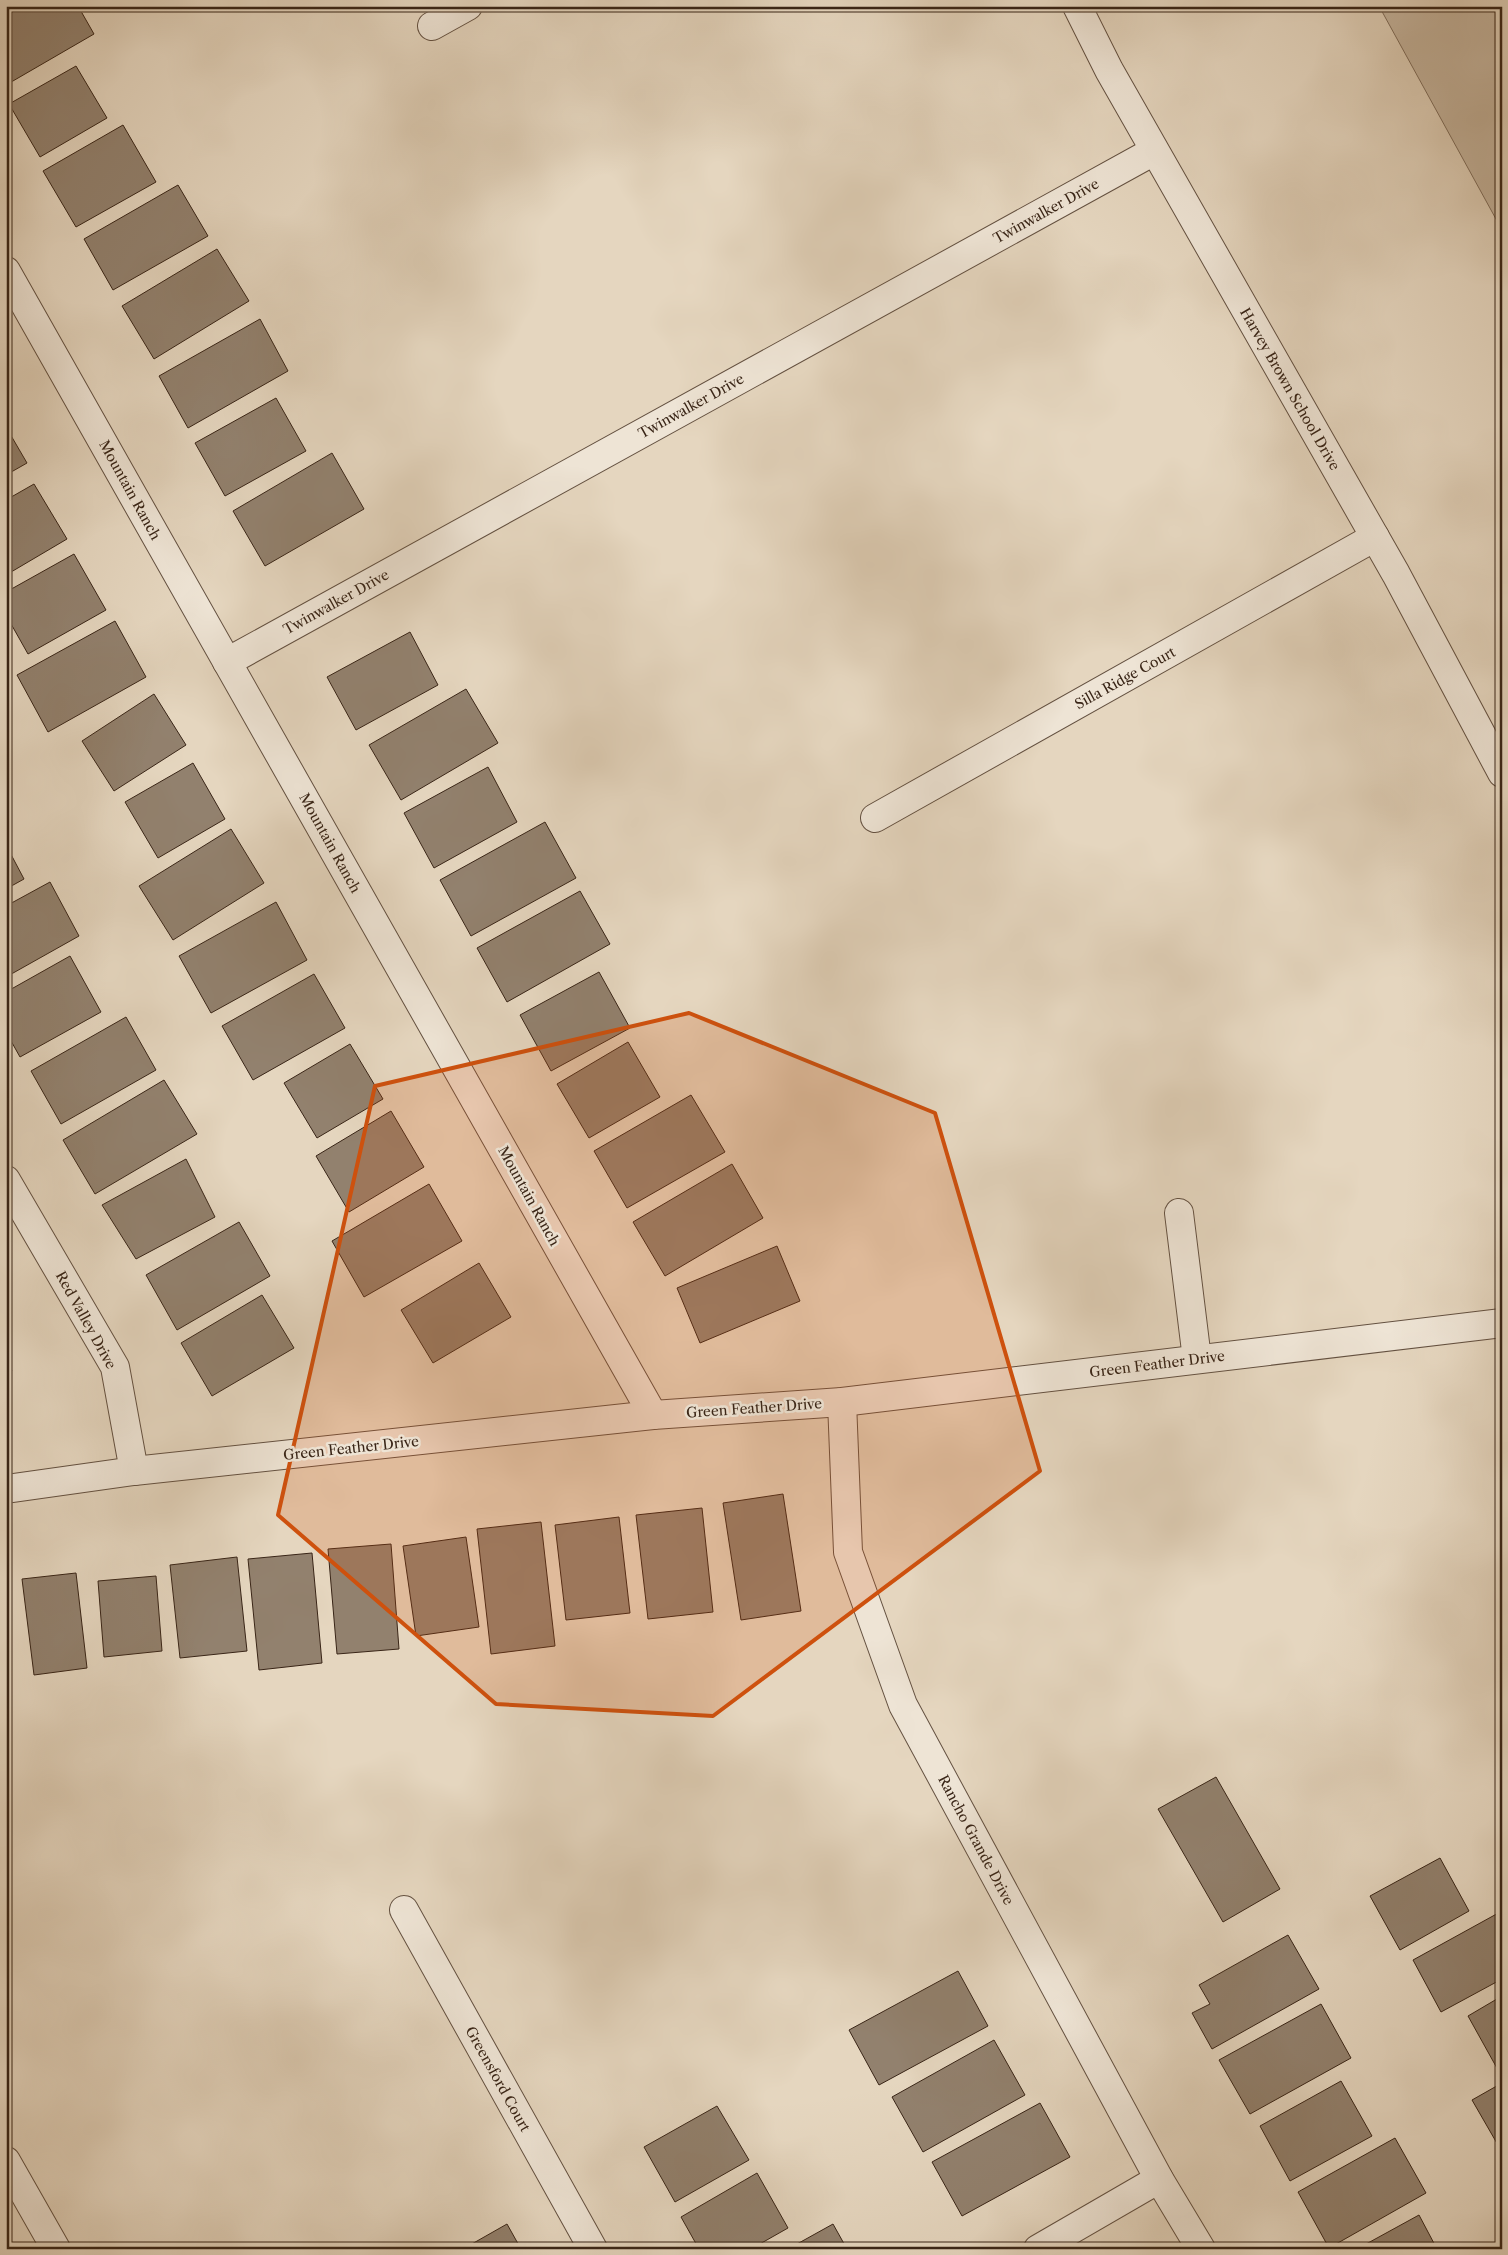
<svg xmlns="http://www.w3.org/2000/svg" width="1508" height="2255" font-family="'Libre Caslon Text',serif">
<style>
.green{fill:#c8b8a2;stroke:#806e5c}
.building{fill:#92816e;stroke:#392517}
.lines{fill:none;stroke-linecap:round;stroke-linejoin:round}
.minor-casing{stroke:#645141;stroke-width:30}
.minor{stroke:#eee4d5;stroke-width:28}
.marked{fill:#ce510e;fill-opacity:0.2;stroke:#ce510e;stroke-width:4;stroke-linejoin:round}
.labels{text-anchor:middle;stroke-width:5;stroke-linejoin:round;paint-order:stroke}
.street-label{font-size:14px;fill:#392517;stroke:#eee4d5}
</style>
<rect width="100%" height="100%" fill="#e5d6bf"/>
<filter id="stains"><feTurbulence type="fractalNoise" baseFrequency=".004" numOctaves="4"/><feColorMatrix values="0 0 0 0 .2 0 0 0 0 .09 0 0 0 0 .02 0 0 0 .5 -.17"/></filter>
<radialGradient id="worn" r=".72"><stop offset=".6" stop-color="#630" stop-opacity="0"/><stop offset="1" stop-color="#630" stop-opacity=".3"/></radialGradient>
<polygon class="green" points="1379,6 1502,6 1502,230"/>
<g class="building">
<polygon points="21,6 78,6 94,34 6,85 6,15"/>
<polygon points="76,66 107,118 40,157 9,104"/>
<polygon points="123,125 156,182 76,227 43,171"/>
<polygon points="178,185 208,236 113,290 84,239"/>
<polygon points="217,249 249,301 154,359 122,306"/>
<polygon points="260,319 288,371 188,428 159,376"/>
<polygon points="276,398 306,451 225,496 195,443"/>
<polygon points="6,427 27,463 6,475"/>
<polygon points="332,453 364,509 265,566 233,511"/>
<polygon points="34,484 67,539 6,575 6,500"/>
<polygon points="74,554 106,610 28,654 6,615 6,592"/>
<polygon points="115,621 146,677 48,732 17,675"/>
<polygon points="410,632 438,685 356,730 327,677"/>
<polygon points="466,689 498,743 401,800 369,745"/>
<polygon points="154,694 186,745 114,791 82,741"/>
<polygon points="193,763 225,819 158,858 125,802"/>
<polygon points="488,767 517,822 434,868 404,813"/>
<polygon points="545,822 576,878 471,936 440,880"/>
<polygon points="231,829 264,883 173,940 139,886"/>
<polygon points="6,845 24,879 6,889"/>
<polygon points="50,882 79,936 6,977 6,906"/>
<polygon points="580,891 610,944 507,1002 477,948"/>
<polygon points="276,902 307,960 211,1013 179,956"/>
<polygon points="70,956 101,1012 20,1057 6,1032 6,992"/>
<polygon points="599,972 630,1028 551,1071 520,1015"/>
<polygon points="314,974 345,1028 253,1080 222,1026"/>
<polygon points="126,1017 156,1070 61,1124 31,1071"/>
<polygon points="628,1042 660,1097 589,1138 557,1084"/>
<polygon points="350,1044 383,1099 317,1138 284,1083"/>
<polygon points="164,1080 197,1134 95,1194 63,1140"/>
<polygon points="691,1095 725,1152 627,1208 594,1151"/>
<polygon points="391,1111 424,1167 349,1212 316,1156"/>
<polygon points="186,1159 215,1217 136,1259 102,1205"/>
<polygon points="732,1164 763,1218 665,1276 633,1222"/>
<polygon points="429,1184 462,1241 364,1297 332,1241"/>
<polygon points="239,1222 270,1276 177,1330 146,1275"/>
<polygon points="777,1246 800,1301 700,1343 677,1288"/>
<polygon points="479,1263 511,1317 433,1363 401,1310"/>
<polygon points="262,1295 294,1348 212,1396 181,1343"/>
<polygon points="6,1361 12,1371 6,1375"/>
<polygon points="783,1494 801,1611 741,1620 723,1503"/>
<polygon points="702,1508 713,1612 648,1619 636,1515"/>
<polygon points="619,1517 630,1613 566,1620 555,1525"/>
<polygon points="541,1522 555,1646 491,1654 477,1529"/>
<polygon points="466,1537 479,1627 416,1636 403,1546"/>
<polygon points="391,1544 399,1649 337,1654 328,1549"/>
<polygon points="312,1553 322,1663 259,1670 248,1559"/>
<polygon points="237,1557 247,1651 180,1658 170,1565"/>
<polygon points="76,1573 87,1668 34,1675 22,1579"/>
<polygon points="156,1576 162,1651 104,1657 98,1581"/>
<polygon points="6,1659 10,1695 6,1695"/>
<polygon points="1216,1777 1280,1889 1223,1922 1158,1809"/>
<polygon points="1440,1858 1469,1911 1400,1950 1370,1896"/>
<polygon points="1502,1911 1502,1979 1441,2012 1413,1960"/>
<polygon points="1288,1935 1319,1989 1212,2049 1192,2013 1210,2004 1199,1985"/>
<polygon points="958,1971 988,2026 879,2085 849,2030"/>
<polygon points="1502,1996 1502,2068 1498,2070 1468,2016"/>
<polygon points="1321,2004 1351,2058 1250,2114 1219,2060"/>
<polygon points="994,2040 1025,2095 923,2152 892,2097"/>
<polygon points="1341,2081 1372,2136 1290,2181 1260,2126"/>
<polygon points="1502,2083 1502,2152 1472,2100"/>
<polygon points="1040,2103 1070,2157 962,2216 932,2162"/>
<polygon points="717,2106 749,2160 675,2202 644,2147"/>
<polygon points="1395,2138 1426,2193 1329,2248 1298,2192"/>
<polygon points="757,2173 788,2228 751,2249 699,2249 681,2217"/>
<polygon points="1419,2215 1437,2249 1357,2249"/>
<polygon points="507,2224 521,2249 463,2249"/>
<polygon points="833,2224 847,2249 788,2249"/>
</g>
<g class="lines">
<defs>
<g id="minor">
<polyline points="1077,6 1109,70 1396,574 1502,773"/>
<polyline points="432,26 468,6"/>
<polyline points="6,271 653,1415"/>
<polyline points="227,662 1154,151"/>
<polyline points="875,818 1375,537"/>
<polyline points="6,1180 115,1367 134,1471"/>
<polyline points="1179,1213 1197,1359"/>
<polyline points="842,1402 848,1552 903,1705 1159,2179 1201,2249"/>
<polyline points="6,1489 134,1471 653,1415 842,1402 1502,1323"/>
<polyline points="404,1910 593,2249"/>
<polyline points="6,2161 56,2249"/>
<polyline points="1038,2249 1159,2179"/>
</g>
</defs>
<use href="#minor" class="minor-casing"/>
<use href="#minor" class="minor"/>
</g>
<path class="marked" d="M689,1013L935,1113L1040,1471L713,1716L496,1704L278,1515L375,1086Z"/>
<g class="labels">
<g class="street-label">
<text transform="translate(1046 211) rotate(-29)" y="5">Twinwalker Drive</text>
<text transform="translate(1290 389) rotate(60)" y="5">Harvey Brown School Drive</text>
<text transform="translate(691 406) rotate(-29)" y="5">Twinwalker Drive</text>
<text transform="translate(130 490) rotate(61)" y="5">Mountain Ranch</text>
<text transform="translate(336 602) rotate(-29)" y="5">Twinwalker Drive</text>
<text transform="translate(1125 678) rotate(-29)" y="5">Silla Ridge Court</text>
<text transform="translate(330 843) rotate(61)" y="5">Mountain Ranch</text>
<text transform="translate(529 1196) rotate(61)" y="5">Mountain Ranch</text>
<text transform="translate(86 1320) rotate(61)" y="5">Red Valley Drive</text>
<text transform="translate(1157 1364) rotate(-7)" y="5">Green Feather Drive</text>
<text transform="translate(754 1408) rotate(-4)" y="5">Green Feather Drive</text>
<text transform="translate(351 1448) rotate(-6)" y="5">Green Feather Drive</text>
<text transform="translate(976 1840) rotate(62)" y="5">Rancho Grande Drive</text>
<text transform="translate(498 2079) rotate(61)" y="5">Greensford Court</text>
</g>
</g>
<rect width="1508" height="2255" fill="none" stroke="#e5d6bf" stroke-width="25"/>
<rect x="8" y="8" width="1493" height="2240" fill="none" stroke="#392517" stroke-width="2.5"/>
<rect x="12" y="12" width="1483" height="2230" fill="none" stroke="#392517"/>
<rect width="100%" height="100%" filter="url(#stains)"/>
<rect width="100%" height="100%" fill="url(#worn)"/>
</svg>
